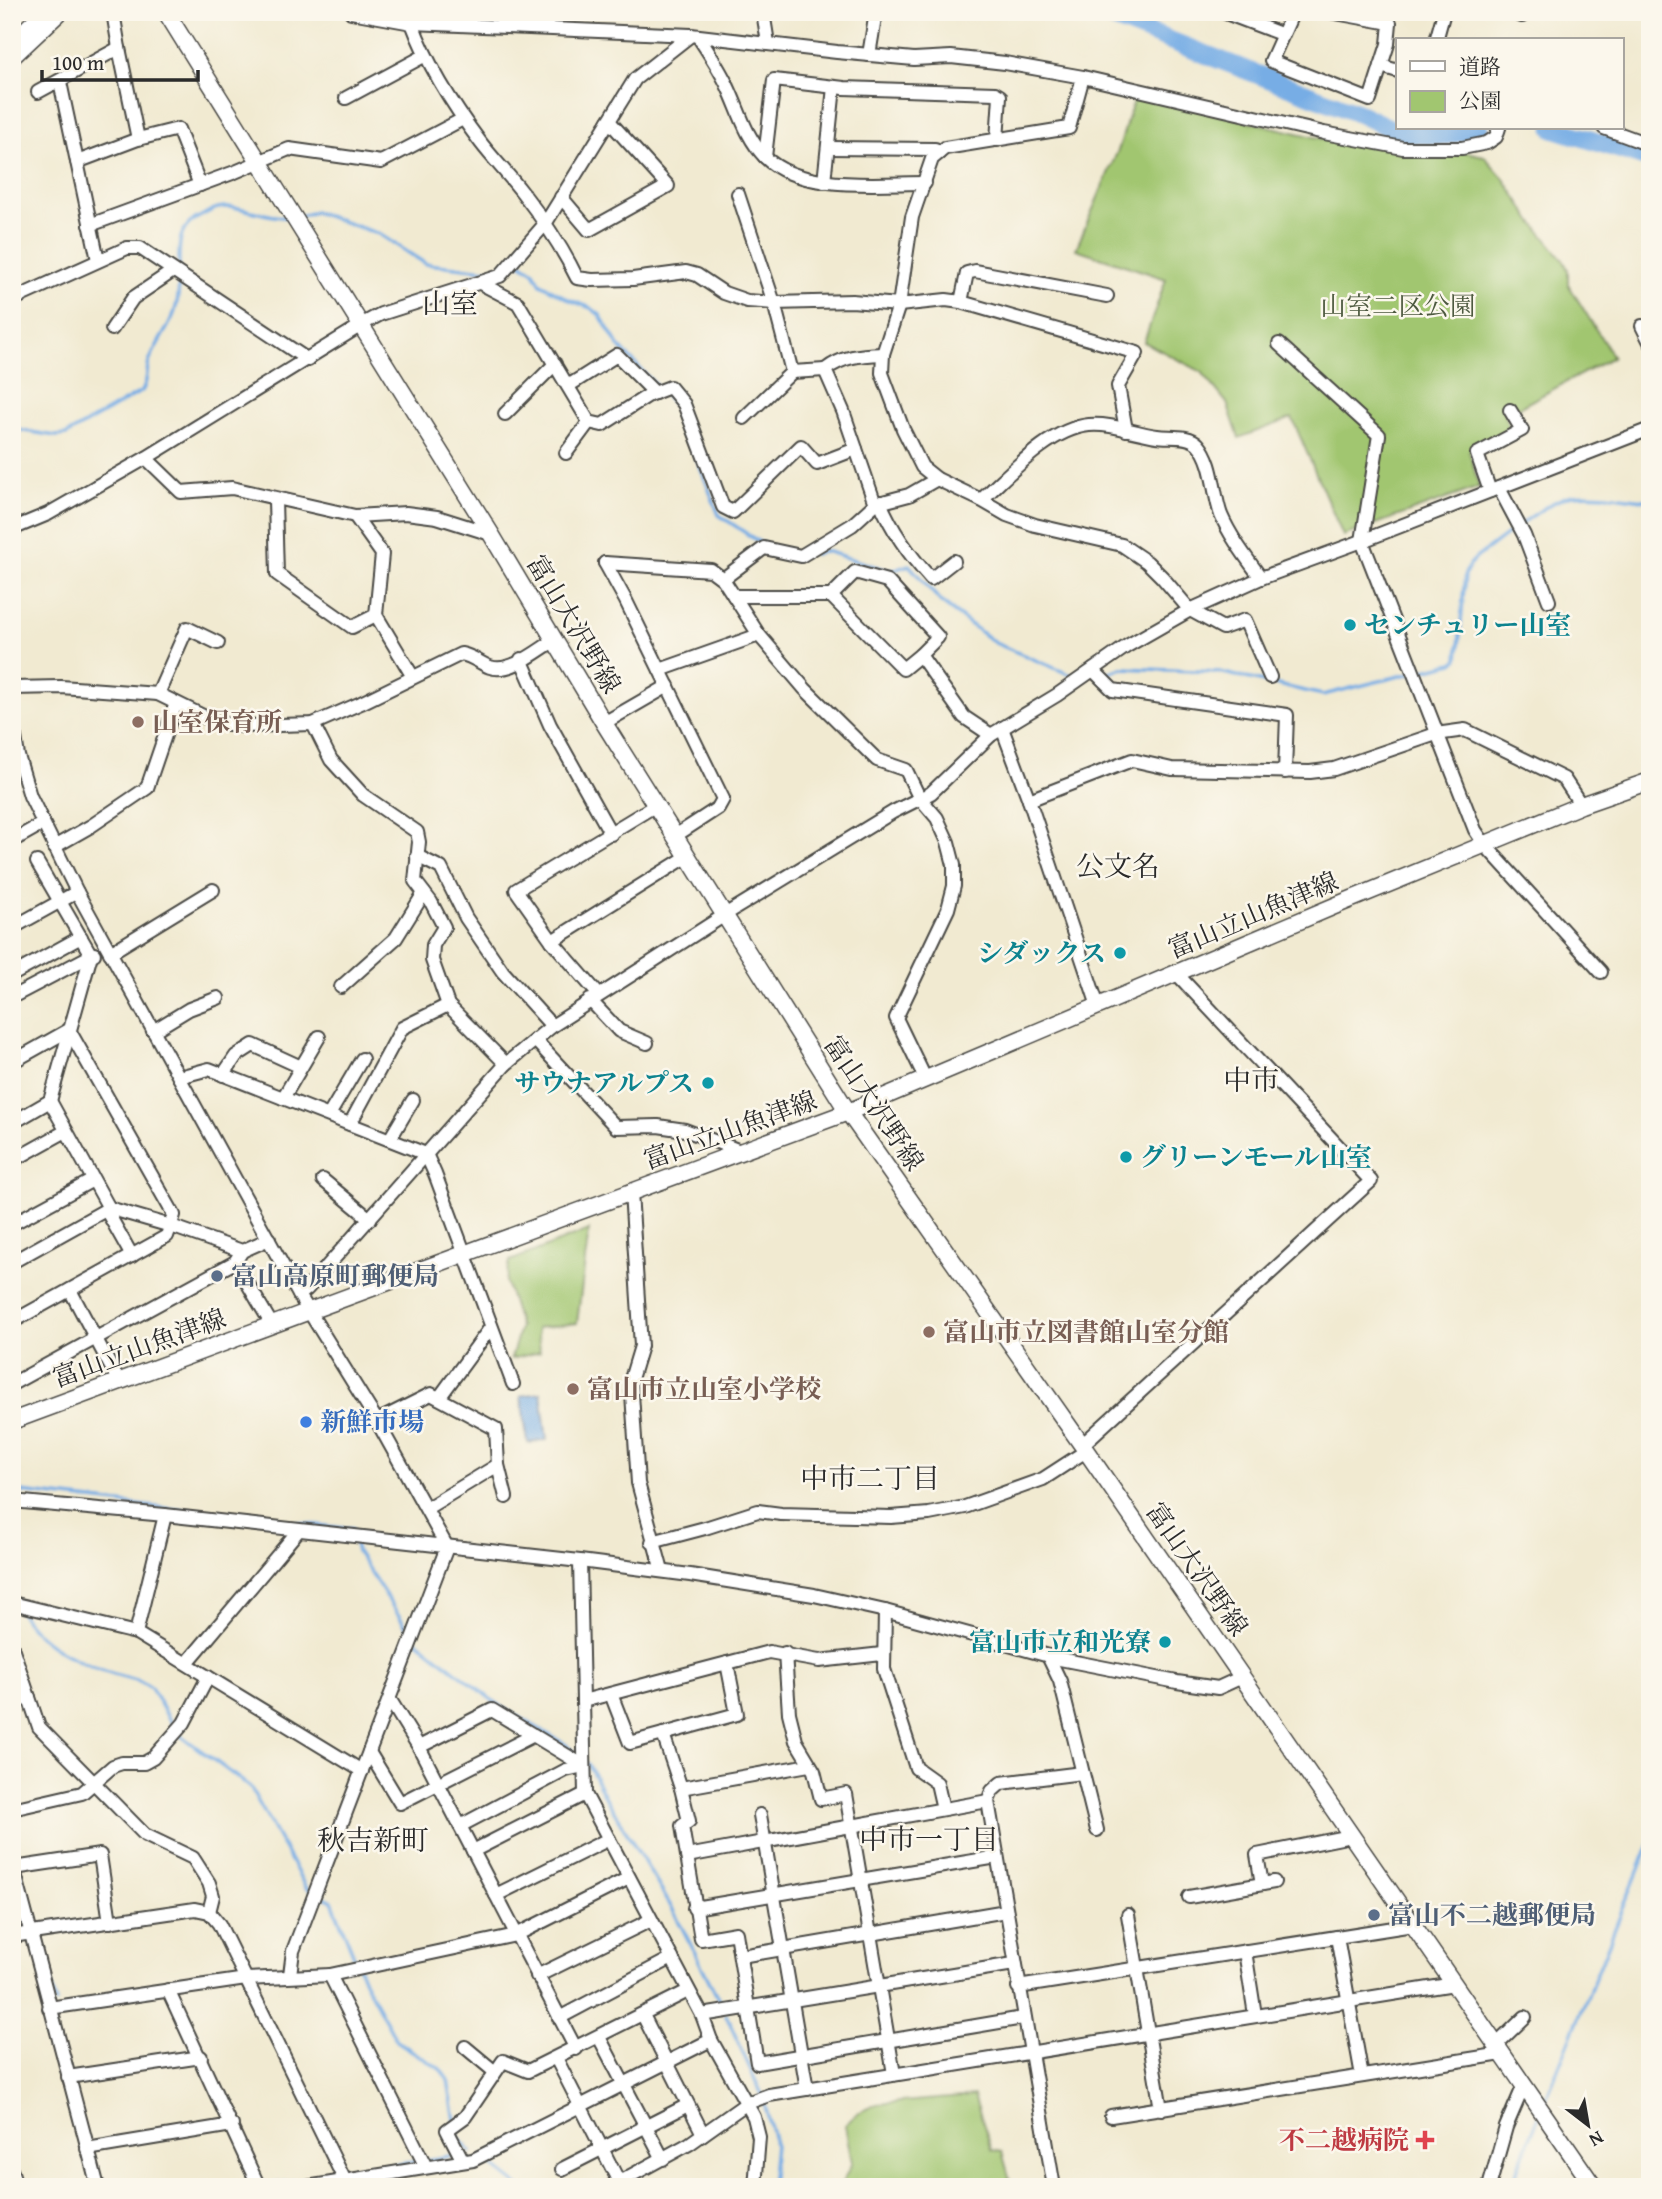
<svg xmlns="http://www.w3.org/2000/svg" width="1662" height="2199" font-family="'Gentium Book Plus','Noto Serif JP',serif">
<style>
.green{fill:#a1c670;stroke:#66784e;stroke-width:2}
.water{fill:#77ade5;stroke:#516c88;stroke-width:2}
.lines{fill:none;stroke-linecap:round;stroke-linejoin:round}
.stream{stroke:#77ade5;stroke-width:3.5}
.river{stroke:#77ade5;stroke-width:19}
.minor-casing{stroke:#494844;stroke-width:16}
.major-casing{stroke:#494844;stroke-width:19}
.minor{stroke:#fff;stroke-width:12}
.major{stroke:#fff;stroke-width:16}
.culture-dot{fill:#0f9aa8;stroke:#fbf7ec;stroke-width:2.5}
.education-dot{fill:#8d6e63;stroke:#fbf7ec;stroke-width:2.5}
.service-dot{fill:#5c6f8a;stroke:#fbf7ec;stroke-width:2.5}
.shop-dot{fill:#3f7fe0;stroke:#fbf7ec;stroke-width:2.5}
.health-dot{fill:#e0444e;stroke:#fbf7ec;stroke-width:2.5}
.labels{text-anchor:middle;stroke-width:5;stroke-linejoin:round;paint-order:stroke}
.park-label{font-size:26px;fill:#4e5a40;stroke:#fbf7ec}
.street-label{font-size:26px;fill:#2b2b2b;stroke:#fbf7ec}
.culture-label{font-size:26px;font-weight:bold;fill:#0d838f;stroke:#fbf7ec;text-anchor:end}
.education-label{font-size:26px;font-weight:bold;fill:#785e54;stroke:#fbf7ec;text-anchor:start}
.service-label{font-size:26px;font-weight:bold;fill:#4e5e75;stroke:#fbf7ec;text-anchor:start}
.shop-label{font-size:26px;font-weight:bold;fill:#366cbe;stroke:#fbf7ec;text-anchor:start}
.health-label{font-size:26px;font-weight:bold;fill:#be3a42;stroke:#fbf7ec;text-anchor:end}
.neighbourhood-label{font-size:28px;fill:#2b2b2b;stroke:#fbf7ec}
</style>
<rect width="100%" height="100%" fill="#fbf7ec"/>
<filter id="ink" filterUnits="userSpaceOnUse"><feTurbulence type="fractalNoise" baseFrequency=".0143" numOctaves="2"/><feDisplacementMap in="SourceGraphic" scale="14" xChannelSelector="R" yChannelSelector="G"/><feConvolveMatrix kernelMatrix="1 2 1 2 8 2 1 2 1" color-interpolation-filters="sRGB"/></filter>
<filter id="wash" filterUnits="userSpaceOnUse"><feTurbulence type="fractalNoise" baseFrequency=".00686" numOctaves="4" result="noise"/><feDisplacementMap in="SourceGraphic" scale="28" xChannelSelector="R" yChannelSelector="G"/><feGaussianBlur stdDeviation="1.57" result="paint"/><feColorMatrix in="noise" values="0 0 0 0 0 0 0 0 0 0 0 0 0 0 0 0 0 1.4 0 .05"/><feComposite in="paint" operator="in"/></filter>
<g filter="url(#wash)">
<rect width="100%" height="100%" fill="#f1ead1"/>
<g class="green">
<polygon points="1135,95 1323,139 1466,152 1484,156 1502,176 1532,221 1564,261 1568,270 1568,284 1613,357 1505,415 1509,427 1508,432 1469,451 1479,487 1343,536 1292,418 1239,438 1227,403 1202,372 1144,342 1166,279 1076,249 1119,148"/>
<polygon points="589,1230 577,1323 537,1328 540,1352 511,1359 520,1327 506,1282 510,1261"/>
<polygon points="974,2096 992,2150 1002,2152 1012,2187 840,2187 852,2163 845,2125 859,2112 877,2104"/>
</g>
<polygon class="water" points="541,1393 547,1440 528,1443 521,1396"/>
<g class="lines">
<g class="stream">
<polyline points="300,216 315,212 379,234 426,264 496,271"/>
<polyline points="516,260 534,272 541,284 570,300 591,308 600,315 618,345 657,387"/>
<path d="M179,271C179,245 176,227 203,215C207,213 213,209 218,208C239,203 266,219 289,217"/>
<polyline points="663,393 676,406 719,515 762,544"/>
<path d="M12,429L56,436L66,435L142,391C149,381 145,371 150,360C165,325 179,322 179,279"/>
<polyline points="814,554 825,551 890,571 909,565 941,602 995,643 1076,677"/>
<path d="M1103,675L1122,668L1219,672L1323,695L1453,663L1458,659L1465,574L1470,564L1476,558C1497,543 1550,498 1573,495C1597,492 1625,498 1650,501"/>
<polyline points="12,1491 352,1529 353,1532"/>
<polyline points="354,1539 357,1552 411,1634"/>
<path d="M19,1609C39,1651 98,1671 140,1681L151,1688L175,1729"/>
<polyline points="416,1640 497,1704 568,1746 580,1757"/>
<polyline points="180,1735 250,1787 306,1888 311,1891"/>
<polyline points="588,1764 606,1798 673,1910 723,2008"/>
<polyline points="318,1894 332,1901 364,1981 397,2041 440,2069 448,2080 455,2120"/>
<polyline points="39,1941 56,2003"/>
<polyline points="726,2015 762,2095"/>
<polyline points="764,2102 775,2144 771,2187"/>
<polyline points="1543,2106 1650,1842"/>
<polyline points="457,2128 458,2138 471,2152"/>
<polyline points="483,2158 520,2187"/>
<polyline points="426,2160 456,2155"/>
<polyline points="346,2173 418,2161"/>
<polyline points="263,2186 339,2174"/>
<polyline points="1510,2187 1539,2116"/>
</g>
<g class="river">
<polyline points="1096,12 1360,114 1400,133 1442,136 1479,128"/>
<polyline points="1553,128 1650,159"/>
</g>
</g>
</g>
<g filter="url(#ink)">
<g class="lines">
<defs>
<g id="minor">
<polyline points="113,12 119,48"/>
<polyline points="351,12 412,23 691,35 837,52 914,59 951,57 1005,63 1083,77 1324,133 1403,148 1462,148 1487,143 1496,137 1499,128"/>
<polyline points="763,12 768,43"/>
<polyline points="1223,12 1281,34"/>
<polyline points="1293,12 1271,61 1370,100 1388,44 1390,23 1330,12"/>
<polyline points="1512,12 1522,16 1526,12"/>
<path d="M412,23C428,66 453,106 481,143C494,160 509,175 522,192C543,219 562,247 577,278L592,280L633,279L686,272L697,275L724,293L747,301L774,303L852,301L899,305L946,300L961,302L967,273L975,271L1107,296"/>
<path d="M698,36C708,52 720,69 728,87C739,110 746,138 765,157C799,192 879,183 925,183"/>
<polyline points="1437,37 1444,12"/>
<polyline points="869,55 876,12"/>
<polyline points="1381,66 1398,71"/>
<polyline points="1083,77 1069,128 945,148 932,159 912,217 899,305 883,354 882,373 903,429 922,467 937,479 981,500 1007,515 1035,525 1122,545 1147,562 1162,577 1190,610 1223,628 1245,620 1270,677"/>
<polyline points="60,82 98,260"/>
<polyline points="38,92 119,48 138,139"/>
<polyline points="346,98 424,56"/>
<polyline points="1604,128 1650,145"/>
<polyline points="829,148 935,149 939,153"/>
<polyline points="765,157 774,80 844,88 995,93 1000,96 997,140"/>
<polyline points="77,162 138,139 178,129 200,185"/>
<polyline points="824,182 834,87"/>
<polyline points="738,194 774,303 792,372 825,370"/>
<polyline points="561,197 589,230 668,186 609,121"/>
<polyline points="90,225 235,172 289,149 381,162 463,119"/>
<polyline points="480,283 518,303 589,422 602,425 649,395 670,387 684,404 723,507 733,512 801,446 817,464 856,449"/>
<polyline points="12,300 127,248 140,248 308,360"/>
<polyline points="961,302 1137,353 1118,386 1126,430"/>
<polyline points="1642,326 1650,342"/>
<polyline points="112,329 133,298 173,271"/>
<polyline points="1279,344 1379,435 1362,541 1475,830 1485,845 1601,972"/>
<polyline points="568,386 617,355 655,393"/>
<polyline points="505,414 555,364"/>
<polyline points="744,418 792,372"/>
<polyline points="566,453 589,422"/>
<polyline points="146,458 181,492 232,488 355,516 406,513 437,517 491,534"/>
<polyline points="1499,488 1524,535 1549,601"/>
<polyline points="1490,491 1477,454 1522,430 1510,410"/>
<polyline points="275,500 277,574 352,627 376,615"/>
<path d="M981,500C1010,474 1049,429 1089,425C1111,423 1135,433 1157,436C1169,438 1189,434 1198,444C1214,462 1213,493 1221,515C1231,538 1246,557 1261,578"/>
<path d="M880,502C892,531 910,556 931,579L954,561"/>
<path d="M875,504L843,411L825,370C843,356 860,355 883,354"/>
<polyline points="355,516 382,554 376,615 413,677"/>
<polyline points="12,529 48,514 146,458 368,321 381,314 500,276 545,224 635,79 691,35"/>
<polyline points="605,563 711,570 723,579 759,635 805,689 877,760 906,770 919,797 937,818 948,842 954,865 954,886 948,909 896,1018 925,1078"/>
<polyline points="605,563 626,601 723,799 718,808 675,836"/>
<polyline points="723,579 764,548 801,556 852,525 875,504 909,495 937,479"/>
<polyline points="734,596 831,596 855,572 887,581 938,637 920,655 964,717 991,735"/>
<polyline points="831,596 903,669 920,655"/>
<polyline points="521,659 550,725 611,834"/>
<polyline points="660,670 759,635"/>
<polyline points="1093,670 1113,690 1287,715 1285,772"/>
<path d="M12,688L61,687L158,694L215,722L243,726L313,724L361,703L461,654C473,656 479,663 490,667C511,674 538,650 555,640"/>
<polyline points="158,694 187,628 218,643"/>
<polyline points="12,718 18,756 30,796 77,892 299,1295 377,1421 447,1547 293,1951 290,1975"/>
<polyline points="604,723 668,686"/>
<polyline points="313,724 331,760 363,795 417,832 419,842 415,881 431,902 444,927 433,945 432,960 448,1005 506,1064"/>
<polyline points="1002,728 1029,800 1098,1006"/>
<polyline points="1029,800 1132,760 1172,769 1310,772 1334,769 1436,734 1465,730 1564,779 1581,805"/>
<polyline points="12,841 42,824"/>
<polyline points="54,847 91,826 147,788 176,703"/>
<polyline points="417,856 441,868 466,918 503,972 552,1026"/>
<polyline points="37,862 91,955 50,1101"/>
<polyline points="12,928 77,892"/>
<polyline points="552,941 688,856"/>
<polyline points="110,953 213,890"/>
<polyline points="12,975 81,937"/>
<polyline points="341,987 396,938 424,893"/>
<polyline points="598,994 552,941 516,890 656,805"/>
<polyline points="12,997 94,954"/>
<polyline points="590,1000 619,1031 647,1043"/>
<polyline points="153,1031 189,1009 218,998"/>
<polyline points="535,1040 616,1127 658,1126 685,1130 743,1152"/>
<polyline points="12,1062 69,1030"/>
<polyline points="223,1075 236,1056 253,1045 301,1067"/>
<polyline points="179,1077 209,1069 426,1154 435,1174 513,1384"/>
<polyline points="283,1098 319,1037"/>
<polyline points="329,1115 362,1059"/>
<polyline points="12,1123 50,1101 109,1208 109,1215 132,1256"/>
<polyline points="350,1124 402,1028 448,1005"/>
<polyline points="390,1139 413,1100"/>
<polyline points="12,1161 66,1131"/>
<polyline points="323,1180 370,1219"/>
<polyline points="631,1192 641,1346 631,1379 638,1483 662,1571"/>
<polyline points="12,1224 93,1180"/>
<polyline points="12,1258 14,1261 109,1208 171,1226 242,1251 269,1239"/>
<polyline points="235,1262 272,1325"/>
<polyline points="70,1290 119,1382"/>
<polyline points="299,1295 307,1289 506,1064 552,1026 731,911 893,812 931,793 991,735 1057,695 1127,646 1190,610 1261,578 1362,541 1650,429"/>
<polyline points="12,1322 167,1236 174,1215 69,1030"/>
<polyline points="12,1384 235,1262 242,1251"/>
<polyline points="439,1398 491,1327"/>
<polyline points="377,1421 431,1394 496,1429 498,1465 506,1497"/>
<polyline points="1082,1445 1371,1181 1177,974"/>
<polyline points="12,1501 165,1515 580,1561 690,1575 814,1595 885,1611 1060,1659 1177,1682 1218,1688 1242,1677"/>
<polyline points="427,1508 498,1465"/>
<polyline points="652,1542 705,1528 758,1511 781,1514 891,1517 929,1514 965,1507 1043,1479 1086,1451"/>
<polyline points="580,1561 585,1794 702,2015 711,2040 754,2117 759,2137 755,2187"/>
<polyline points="12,1603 136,1633 362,1771"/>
<polyline points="885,1611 884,1669 916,1768 937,1783 943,1809"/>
<polyline points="136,1633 165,1515"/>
<polyline points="12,1647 39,1727 145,1835 193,1858 209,1883 213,1896 209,1912"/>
<polyline points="785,1653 789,1713 796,1741 814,1771 821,1799 846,1794 894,2074"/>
<polyline points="1048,1656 1060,1681 1097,1830"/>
<polyline points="187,1663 298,1531"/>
<polyline points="611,1694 630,1743 737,1714 727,1663"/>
<polyline points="390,1700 419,1747 576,2049"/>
<polyline points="583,1701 769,1652 819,1661 882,1654"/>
<polyline points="12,1702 29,1697"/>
<polyline points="663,1734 681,1788 809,1765"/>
<polyline points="419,1747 492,1710 584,1766"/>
<polyline points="369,1752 400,1803 534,1735"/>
<polyline points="681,1788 689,1821 682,1826 701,1939 736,1933 757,2063 1023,2018"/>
<polyline points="12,1809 82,1793 113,1766 122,1763 144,1763 153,1758 184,1723 208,1677"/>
<polyline points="760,1815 807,2089"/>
<polyline points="460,1826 566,1770 584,1766"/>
<polyline points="473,1851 585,1794"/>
<polyline points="687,1856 988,1801"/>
<polyline points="12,1862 98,2187"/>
<polyline points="14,1868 100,1855 110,1922"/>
<polyline points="1262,1884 1257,1855 1351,1836"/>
<polyline points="496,1895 609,1839"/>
<polyline points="1189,1897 1274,1882"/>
<polyline points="694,1908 997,1857"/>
<polyline points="1128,1915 1161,2109"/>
<polyline points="12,1936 195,1909 209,1912 219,1924 348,2187"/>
<polyline points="1337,1937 1362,2076"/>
<polyline points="1245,1951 1255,2015"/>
<polyline points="741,1956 1006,1911"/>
<polyline points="330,1975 426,2167"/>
<polyline points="537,1976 651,1920"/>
<polyline points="1018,1987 1413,1925"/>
<polyline points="168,1990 259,2187"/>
<polyline points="49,2008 246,1979 330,1975 516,1935 629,1878"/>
<polyline points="643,2015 703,2134"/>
<polyline points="702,2015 1014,1964"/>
<polyline points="559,2018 672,1958"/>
<polyline points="599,2037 663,2159"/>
<polyline points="1496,2045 1525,2017"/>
<polyline points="465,2047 495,2072"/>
<polyline points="556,2058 619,2182"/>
<polyline points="68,2077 201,2057"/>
<polyline points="1111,2116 1502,2054"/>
<polyline points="87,2149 232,2125"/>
<polyline points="463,2161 447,2130 465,2117 503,2061 528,2071 688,1991"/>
<polyline points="562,2169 688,2105"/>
<polyline points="12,2172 16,2187"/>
<polyline points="307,2187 473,2160 711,2040"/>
<polyline points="610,2187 689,2144 747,2103 769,2095 1454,1984"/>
<polyline points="1054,2187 988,1801 992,1791 1001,1783 1082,1773"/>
<polyline points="1489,2187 1506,2127 1524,2085"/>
</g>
<g id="major">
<polyline points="166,12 491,534 604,723 848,1112 1082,1445 1594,2187"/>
<polyline points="19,36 44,12"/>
<polyline points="12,57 60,12"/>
<polyline points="12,1421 848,1112 1337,905 1581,805 1650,781"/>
</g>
</defs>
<use href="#minor" class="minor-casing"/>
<use href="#major" class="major-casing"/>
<use href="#minor" class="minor"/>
<use href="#major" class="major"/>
</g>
</g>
<g class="culture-dot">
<circle cx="1350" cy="625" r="7"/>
<circle cx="1120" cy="953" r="7"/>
<circle cx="708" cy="1083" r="7"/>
<circle cx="1126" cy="1157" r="7"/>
<circle cx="1165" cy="1642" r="7"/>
</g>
<g class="education-dot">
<circle cx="138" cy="722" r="7"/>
<circle cx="929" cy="1332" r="7"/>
<circle cx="573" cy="1389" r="7"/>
</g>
<g class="service-dot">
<circle cx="217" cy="1276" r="7"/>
<circle cx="1374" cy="1915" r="7"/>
</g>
<circle class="shop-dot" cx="306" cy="1422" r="7"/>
<path class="health-dot" d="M1421.5 2129.5h7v7h7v7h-7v7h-7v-7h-7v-7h7z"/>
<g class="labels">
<g class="park-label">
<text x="1398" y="315">山室二区公園</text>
</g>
<g class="street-label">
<text transform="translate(574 624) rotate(59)" y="9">富山大沢野線</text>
<text transform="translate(1253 915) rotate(-23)" y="9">富山立山魚津線</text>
<text transform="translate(874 1103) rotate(56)" y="9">富山大沢野線</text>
<text transform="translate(730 1130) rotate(-20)" y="9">富山立山魚津線</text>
<text transform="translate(139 1348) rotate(-20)" y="9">富山立山魚津線</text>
<text transform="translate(1197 1569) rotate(55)" y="9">富山大沢野線</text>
</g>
<g class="culture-label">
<text x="1364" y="634" text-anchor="start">センチュリー山室</text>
<text x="1106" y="962">シダックス</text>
<text x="694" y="1092">サウナアルプス</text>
<text x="1140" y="1166" text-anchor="start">グリーンモール山室</text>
<text x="1151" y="1651">富山市立和光寮</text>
</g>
<g class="education-label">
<text x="152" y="731">山室保育所</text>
<text x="943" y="1341">富山市立図書館山室分館</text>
<text x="587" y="1398">富山市立山室小学校</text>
</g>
<g class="service-label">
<text x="231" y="1285">富山高原町郵便局</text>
<text x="1388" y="1924">富山不二越郵便局</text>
</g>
<g class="shop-label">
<text x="320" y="1431">新鮮市場</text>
</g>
<g class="health-label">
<text x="1409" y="2149">不二越病院</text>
</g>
<g class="neighbourhood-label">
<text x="450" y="313">山室</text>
<text x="1118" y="876">公文名</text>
<text x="1251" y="1090">中市</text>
<text x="870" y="1488">中市二丁目</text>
<text x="929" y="1849">中市一丁目</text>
<text x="373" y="1850">秋吉新町</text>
</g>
</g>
<rect width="1662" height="2199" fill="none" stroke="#fbf7ec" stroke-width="42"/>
<rect x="1396" y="38" width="228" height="91" fill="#fbf7ec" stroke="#a8a59f" stroke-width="2"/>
<rect x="1410" y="61" width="35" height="10" fill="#ffffff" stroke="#a8a59f" stroke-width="2"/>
<text x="1459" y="74" font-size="21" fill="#2b2b2b">道路</text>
<rect x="1410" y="91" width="35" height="21" fill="#a1c670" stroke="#a8a59f" stroke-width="2"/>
<text x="1459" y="108" font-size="21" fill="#2b2b2b">公園</text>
<g transform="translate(1588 2125) rotate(149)" stroke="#fbf7ec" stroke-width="5" paint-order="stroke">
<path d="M0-5L12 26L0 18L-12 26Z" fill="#2b2b2b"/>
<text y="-10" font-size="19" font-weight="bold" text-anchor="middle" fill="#2b2b2b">N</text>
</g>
<path d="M42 70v10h156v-10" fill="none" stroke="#2b2b2b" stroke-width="3.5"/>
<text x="52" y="70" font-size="21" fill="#2b2b2b" stroke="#fbf7ec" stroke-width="5" paint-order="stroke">100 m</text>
</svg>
